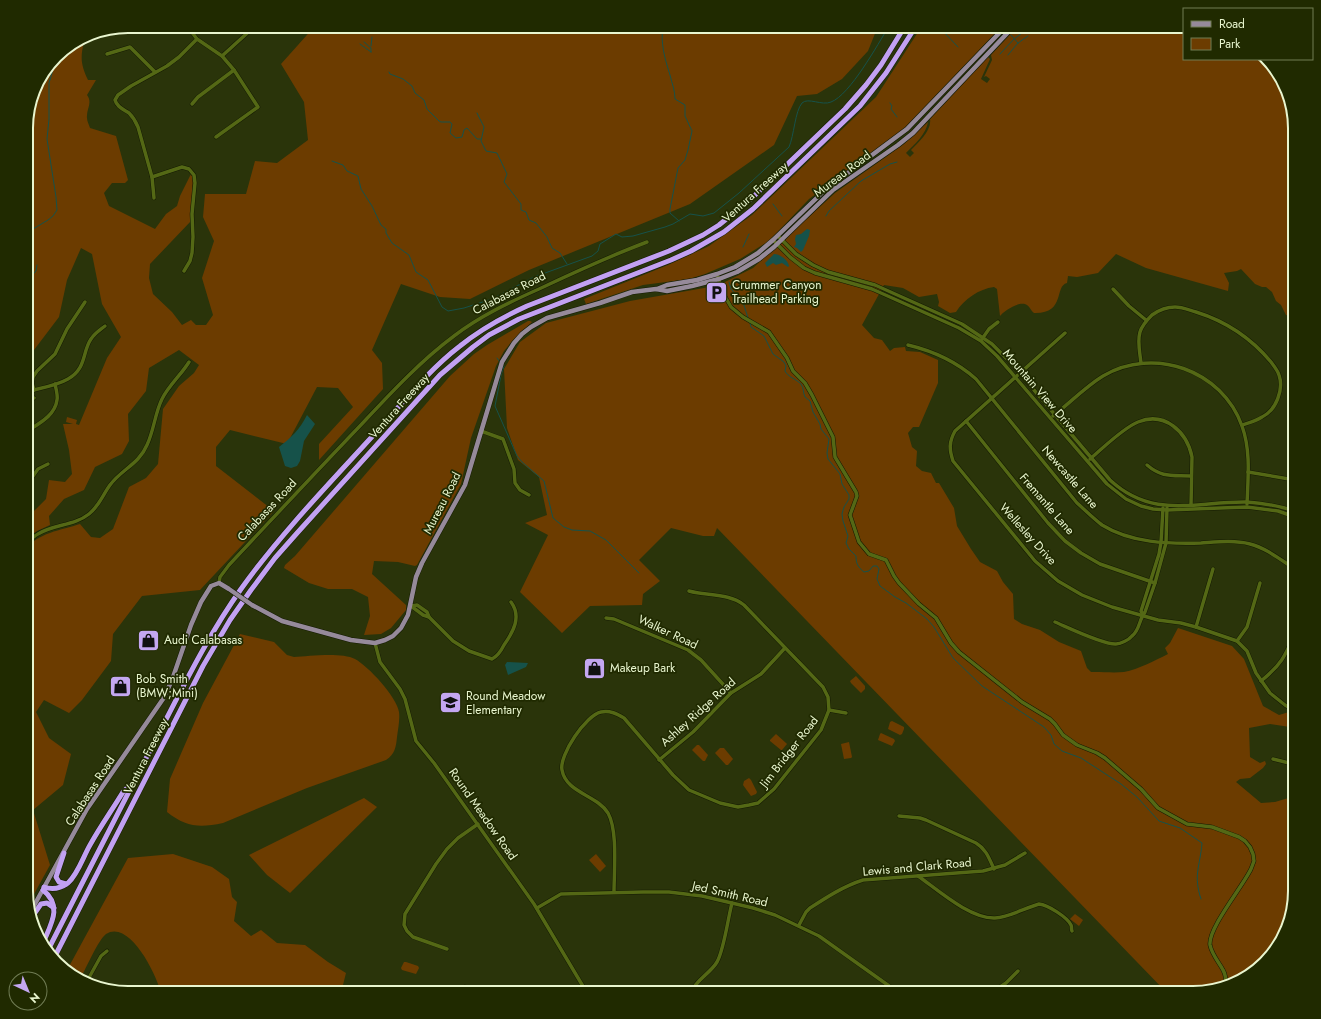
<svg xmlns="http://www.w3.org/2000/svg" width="1321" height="1019" font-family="Jost,sans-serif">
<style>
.green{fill:#6c3c00}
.water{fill:#16524a}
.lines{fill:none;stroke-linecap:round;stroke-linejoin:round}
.stream{stroke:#16524a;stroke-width:1}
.minor-casing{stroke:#141a03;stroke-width:4.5}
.major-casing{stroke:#141a03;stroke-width:5.5}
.highway-casing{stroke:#141a03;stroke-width:6}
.minor{stroke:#546815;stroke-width:3.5}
.major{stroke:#968a9a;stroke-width:4.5}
.highway{stroke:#c2a1f2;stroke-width:5}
.major-bridge-casing{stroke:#141a03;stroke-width:5.5;stroke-linecap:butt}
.major-bridge{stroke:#968a9a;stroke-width:4.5}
.labels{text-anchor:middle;stroke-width:3.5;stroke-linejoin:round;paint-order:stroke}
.street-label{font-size:12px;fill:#e9f6cf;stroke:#202a00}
.poi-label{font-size:12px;fill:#e9f6cf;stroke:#202a00;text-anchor:start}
.rim{fill:none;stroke:#e9f6cf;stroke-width:2}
</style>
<rect width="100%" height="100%" fill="#2a340a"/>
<g class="green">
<path d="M315,26H878L868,51L842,79L817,94L797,96L774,145L690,204L529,270L470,299L440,297L401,284L372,350L382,363L383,389L319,460V444L353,407L338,388L317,387L287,444L230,430L216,447V466L274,511L200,590L142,596L113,634L111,661L82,700L69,713L44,700L36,712L49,738L71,754L63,785L33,810L50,865L28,905L26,897V550C36,533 62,530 80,524L91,537L100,538L113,529L129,487L146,478L158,464L163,409L179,386L194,373L199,365L179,350L149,368L146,391L128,414L129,441L122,454L95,467L84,490L64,499L49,516L50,525L37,531L26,539V516H29L46,499L49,480L65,482L72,474L69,450L63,424H73L66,422L67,417L77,420L76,424L79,425L107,358L121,337L102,304L92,254L81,248L67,280L59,317L34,350L26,357V223L30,215L26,211V121L36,83L61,52L80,40L84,42C80,58 81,65 88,80H96L87,95C93,103 86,109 87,118C87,121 89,125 90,128L116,136L128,180L125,183H112L104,193L109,206L155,229L166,214L177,206L180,196L191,174L193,178L191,221L150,264L149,278L153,294L172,312L182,325L191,320L196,325H206L213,315L202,278L214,241L203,217L205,194H246L255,161L277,163L308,140L304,102L281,64Z"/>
<polygon points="922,26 1002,26 904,129 809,199 769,241 740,259 705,274 689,279 643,285 586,304 584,299 668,265 709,246 752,215 876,97"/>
<path d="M1018,26H1184V59H1265L1285,83L1295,128V318L1286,315L1281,305L1276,301L1272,292L1266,287H1262L1255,284L1241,269L1237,271L1224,273L1229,283L1228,291L1146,268L1116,254L1098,273L1077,277L1068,276L1067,283C1054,286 1066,314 1034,313C1031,311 1030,307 1027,305C1020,300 1004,311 1000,316L997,289L994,287C979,289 964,299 956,312L950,313L938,306L939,302L937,294L919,297L903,288L884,285L862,325L874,338L882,340L890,351L894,348L905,347L906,351L920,352L938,360V383L919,427H913L908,433L912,447L917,451L916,466L922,471L931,473L936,483H939L954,508L957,526L971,549L980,562L997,571L1003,582L1013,594L1014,619L1022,624L1040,630L1059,642L1081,651L1087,668L1091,672H1095C1104,672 1114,673 1124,672C1139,669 1154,661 1168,654L1165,648L1170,643L1178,628L1232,646L1244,659L1263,706L1279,715L1289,712L1295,715V721L1290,727L1270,724L1249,728L1250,757L1260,763L1265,761L1266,764L1263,768L1250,778L1240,779L1236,782L1261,803L1275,802L1295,796V891L1289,924L1274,953L1238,983L1193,993H1167L717,528L714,536H703L671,528L639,560L660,581L643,594L642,605L590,606L562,633L520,592L548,535L525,523L547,515L539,477L518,460L507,428L504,369L520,342L546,323L630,301L704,288L723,283L753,268L835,193L904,144L928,122C926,134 915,144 906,153L910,157L914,153L911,150C919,142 932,130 930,119L988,57L990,59L981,79L987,83L990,79L986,76L984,77L992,60L991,55Z"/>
<polygon points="528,321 530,321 532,322 513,340 504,351 496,366 471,438 461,484 417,565 415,566 398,562 374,561 372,574 406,605 406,610 391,628 381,634 364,635 370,616 368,597 352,589 328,589 309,583 284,568 285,565 295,556 450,376 474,354 487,345"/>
<path d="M240,634L274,642L287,655L294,657C309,656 342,652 355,659C368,666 397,697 399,712C400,720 398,729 397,737C396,747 395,754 386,760L307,788L223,823C199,828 186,827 167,812L170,779L203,703Z"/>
<polygon points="856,676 865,686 865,689 861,693 851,683 850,681"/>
<polygon points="892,721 904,727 904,729 902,734 900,735 888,729 890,722"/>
<polygon points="881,733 894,739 895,741 892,746 878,740 880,734"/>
<polygon points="776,734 786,743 787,744 782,750 781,750 770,741 770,740"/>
<polygon points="849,742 852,757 851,758 844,759 841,744"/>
<polygon points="697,745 699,745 708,755 705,761 703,761 692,750"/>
<polygon points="720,748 724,748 733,759 728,765 726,765 715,753"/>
<polygon points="749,778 751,780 757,792 756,794 751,796 743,785 744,781"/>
<polygon points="364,798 377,807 290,893 267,875 249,855"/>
<path d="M173,854L212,867L229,879L232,897L237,902L234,921L251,936L261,930L277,943L305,945L328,962L346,973L341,993H161C157,976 130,919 106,934C98,940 86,969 80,979L66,972L128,858Z"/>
<polygon points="596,854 606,866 600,872 589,860"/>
<polygon points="1075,914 1083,920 1079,926 1070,919"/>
<polygon points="404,962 406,962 418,966 419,968 416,974 402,970 401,968"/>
</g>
<g class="water">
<polygon points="807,229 810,230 809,236 803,250 801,252 797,248 794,247 796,244 795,239 796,235 801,234"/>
<path d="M774,254C780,254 788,260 789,266L788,267L782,263L776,265L773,263L767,267L765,263Z"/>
<path d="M307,415L315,424L304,441L300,461L297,466L291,468L285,466L279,447C291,438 300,429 307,415Z"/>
<polygon points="507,662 528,663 526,667 508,675 505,665"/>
</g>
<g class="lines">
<g class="stream">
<path d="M663,26C660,43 665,59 670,75C672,84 675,90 675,99L685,105V116L692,131L688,150L685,160L678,168L670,209V213L679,221"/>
<polyline points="935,26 940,28 958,47"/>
<polyline points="1011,35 1018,43"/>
<polyline points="364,42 371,48 371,52"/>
<polyline points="360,44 371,52"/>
<polyline points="371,46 372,37"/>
<polyline points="1000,54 1014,39 1030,27"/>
<polyline points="1008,55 1018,43 1028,36"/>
<polyline points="389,72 390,74 403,79 412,86 415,93 424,100 427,109 439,121 441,122 450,122 452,124 450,133 456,138 462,137 464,130 467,128 477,139 481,139"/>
<polyline points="890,103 892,106 891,109 897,117"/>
<polyline points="477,113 484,127 481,141 486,151 497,153 507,174 504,182 521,204 521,210 526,212 529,220 536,223 547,237 552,248 560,253 567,264"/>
<path d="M332,161L343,165L347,171L358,176L361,189L372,206L381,225L386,229V233L392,243L409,255L416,272L428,280L442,307L448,311L464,308L492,299L534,277L592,256L598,251L600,244L616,234L622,237L633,236L665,227L673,224L690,214L703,216L714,213L739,193L789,147C794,136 795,111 802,103C808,97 822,106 831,102C850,95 878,44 889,26"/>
<polyline points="773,204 782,216"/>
<polyline points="826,216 829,211 861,181 890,164 897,162"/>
<polyline points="28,239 33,229 48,220 53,216 57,210 56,197 47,139 49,119 49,83 55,63 54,60"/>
<polyline points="743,247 749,234"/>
<polyline points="26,282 36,271 37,265"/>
<polyline points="729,282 731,289 743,302 748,318"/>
<path d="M750,323L751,327L764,336L773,354L784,362L786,366L785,371C788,377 796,379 801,384C804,388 803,393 805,397L810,401L813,412L820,424L821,429L829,439L827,453L828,459L840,474L842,484L849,495V499L844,507L842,514L843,521L848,536L846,543L849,549L856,556C856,564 858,567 864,572L869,571L873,566H877L879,569L877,579L880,586L895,597L906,603L927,619L934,627L953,658L982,686L1044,727L1051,735L1054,744L1062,751L1081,758L1121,784L1137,797L1159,821L1180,828L1202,843C1200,867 1193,875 1201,899"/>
<polyline points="497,358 500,362"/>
<polyline points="502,364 504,366 501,375 495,406 517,456 522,462 544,481 553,518 564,527 572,530 590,531 606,540 639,573"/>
</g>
<defs>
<g id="minor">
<polyline points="187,26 197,39 222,56 234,70 258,107 216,137"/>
<polyline points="107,54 130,47 155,72"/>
<polyline points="222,56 255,26"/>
<polyline points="192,104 198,97 234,70"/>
<polyline points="152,177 182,167 189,169 194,175 195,183 192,214 193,237 192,253 190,261 184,271"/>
<path d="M154,198L152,177L138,127C136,122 133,117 129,113C123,109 117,107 115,100L118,95L131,86L167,66L179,57L197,39"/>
<path d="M778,236L796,254L813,265L828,272L875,285L962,324L992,344L1012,364L1110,480C1153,520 1196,501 1247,502C1264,503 1279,506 1295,511"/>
<polyline points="773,240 790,257 804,268 815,273 872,289 910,306 959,328 981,341 997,356 1107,484 1126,499 1141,506 1153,509 1167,510 1247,507 1278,511 1295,517"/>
<path d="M718,277L723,293L731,307L743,317L769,332L787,358L793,371L805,383L812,395L833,437L835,457L856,492L857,496L850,515L859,542L869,554L886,560L894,576L899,583L919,604L936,618L951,643L959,652L1022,702L1050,719L1055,724L1063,735L1077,745L1097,753L1105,758L1141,789L1158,808L1187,824L1212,827L1239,837L1245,841L1250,847L1253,854L1254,861L1251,869C1243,886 1208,928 1210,945C1212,955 1219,962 1223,970C1226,975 1226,980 1226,985"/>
<polyline points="1113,289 1129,306 1146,320"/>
<path d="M1065,333L955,431C949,442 949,449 953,461L1035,561L1058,581L1082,595L1112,607L1158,620L1181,623L1196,627L1237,641L1247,651L1256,673L1270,693L1285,705L1295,711"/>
<polyline points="982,339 989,329 998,322"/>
<path d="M908,345C933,351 957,362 976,379L1077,503C1085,510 1093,518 1102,525C1131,543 1168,544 1201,543C1217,542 1234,540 1250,544C1266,548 1281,560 1295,569"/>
<path d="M1141,363C1140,353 1137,342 1140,332C1142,325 1147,320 1152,315C1159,310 1166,307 1175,307C1182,307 1189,310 1196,312C1225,321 1251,338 1271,362C1274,366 1278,371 1279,375C1284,390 1276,410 1262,417C1256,421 1248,423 1242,425"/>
<polyline points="34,390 32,383 33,377 37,371 55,354 67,329 85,302"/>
<path d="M26,392C40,388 56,386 68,379C87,368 82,352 91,339C95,333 100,330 105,326"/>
<polyline points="26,402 34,398"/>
<path d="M1053,416C1070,403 1085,387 1103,376C1154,346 1222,370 1242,426C1251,451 1248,478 1247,504"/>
<polyline points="966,421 1048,523 1065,541 1081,553 1100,564 1155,583"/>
<polyline points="481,431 503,439 514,469 515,483 520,490 529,495"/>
<path d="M26,432C38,424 55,416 57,400C58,395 56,389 55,384"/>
<polyline points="1292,446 1295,452"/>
<path d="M1090,459C1103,448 1123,428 1138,422C1165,411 1187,432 1192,457L1191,505"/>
<path d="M1147,465C1162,478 1172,475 1191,476"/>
<polyline points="1248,472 1295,480"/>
<polyline points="26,486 38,469 48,464"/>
<path d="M26,544C30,540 34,536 38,534C54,524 74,526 89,514C100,505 102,496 110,485C122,469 139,464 147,445C154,430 155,413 162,399C169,385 181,375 189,362"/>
<path d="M219,583L220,577L229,565C272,519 315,473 358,428C388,396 419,362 454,336C480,316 510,302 539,289C575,272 610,256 647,242"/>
<path d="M411,606L417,605L427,612L429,617L453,641L469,651L492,659C498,656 501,651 504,645C513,632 522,617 511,602"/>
<polyline points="411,606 423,615 429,617"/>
<polyline points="1143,615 1141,611 1159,554 1161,542 1163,508"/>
<polyline points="606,618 614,619 688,650 701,660 731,693"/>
<path d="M1055,622C1067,627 1104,645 1116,644C1120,644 1129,640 1132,636C1140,630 1139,619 1145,612L1155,583L1166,543L1167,508"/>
<polyline points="1196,627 1213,569"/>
<polyline points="1237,641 1247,627 1260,583"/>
<polyline points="375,643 380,662 400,689 405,699 416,741 434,763 534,904 587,993"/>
<path d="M1261,681C1281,665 1285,656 1295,634"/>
<polyline points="829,710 846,713"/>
<polyline points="1273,759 1289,763 1295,762"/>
<polyline points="659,760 693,732 731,693 761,674 785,648"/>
<path d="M899,816L920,818L926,820L976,843C986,849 989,858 994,869"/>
<path d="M918,876C938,890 970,919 995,918C1010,917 1025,908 1039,904C1048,905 1067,917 1071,925C1072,927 1071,929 1072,931"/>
<path d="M614,892C614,871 618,831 608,813C597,795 566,793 562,770C559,755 586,715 601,712C610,710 617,714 624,718L673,775L689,790L720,803L738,807L749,805L758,803L774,789L821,730L829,710L828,697L823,687L744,605C729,593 707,596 689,591"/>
<polyline points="537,908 561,894 643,892 669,892 702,896 753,908 775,915 819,936 899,993"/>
<path d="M799,925L806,912L810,908C827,897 844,886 863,880L983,871L1005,865L1025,853"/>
<polyline points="447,949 413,937 407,931 404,925 405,914 436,864 447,849 458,838 478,824"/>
<polyline points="86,983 101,956 107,951"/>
<polyline points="465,987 467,993"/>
<path d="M691,993C696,979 710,974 717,962C724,950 728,918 732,903"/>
<polyline points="991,993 1006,983 1018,971"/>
</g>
<g id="major">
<polyline points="657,289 667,285 697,280 717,274 735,267 758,253 773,240 825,190 907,129 1006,26"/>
<polyline points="252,605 282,621 351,640 375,643 385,640 393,636 401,628 408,615 416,577 422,563 465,485 502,362 514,343 522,334 531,327 547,318 600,303 632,292 656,289 667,291 692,286 719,279 737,272 759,259 774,247 833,190 898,145 913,133 1014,26"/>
<polyline points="30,913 87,809 163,699 172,680 191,625 201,602 211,586 219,583 229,589"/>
</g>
<g id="highway">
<polyline points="64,853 56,877 59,882 66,884"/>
<path d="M44,887C52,890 61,888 68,883C78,874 83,857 90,845C100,827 112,810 123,792L130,785"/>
<path d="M43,890C63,906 51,924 43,943"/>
<polyline points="32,917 41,904 47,903 54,908"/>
<path d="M48,950C85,877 122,804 160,731C185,683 209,634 241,589C279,536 325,488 369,440C398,409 426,372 460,346C481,329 503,317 527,306L669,251L703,235L719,225L751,199L845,109L866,85L881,65L905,26"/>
<polyline points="54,958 203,666 230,620 251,590 275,558 298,532 440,375 473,347 489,335 519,319 671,260 691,251 724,232 753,209 860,106 886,73 916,26"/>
</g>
</defs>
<use href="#minor" class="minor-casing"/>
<use href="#major" class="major-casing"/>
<use href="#highway" class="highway-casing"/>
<use href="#minor" class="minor"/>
<use href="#major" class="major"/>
<use href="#highway" class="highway"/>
<defs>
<polyline id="major-bridge" points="229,589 252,605"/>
</defs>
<use href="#major-bridge" class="major-bridge-casing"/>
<use href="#major-bridge" class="major-bridge"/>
</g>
<defs>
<symbol id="parking-square" viewBox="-11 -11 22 22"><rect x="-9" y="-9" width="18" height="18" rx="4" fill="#c4a7f1" stroke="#202a00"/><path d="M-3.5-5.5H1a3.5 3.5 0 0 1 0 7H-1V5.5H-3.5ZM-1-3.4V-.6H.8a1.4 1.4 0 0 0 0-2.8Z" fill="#111"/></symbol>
<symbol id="shop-square" viewBox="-11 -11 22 22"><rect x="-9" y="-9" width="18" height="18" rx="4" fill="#c4a7f1" stroke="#202a00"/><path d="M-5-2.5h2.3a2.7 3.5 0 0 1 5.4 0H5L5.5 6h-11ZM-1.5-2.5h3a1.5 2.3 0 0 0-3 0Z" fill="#111"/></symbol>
<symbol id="school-square" viewBox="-11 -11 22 22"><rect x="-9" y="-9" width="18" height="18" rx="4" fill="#c4a7f1" stroke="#202a00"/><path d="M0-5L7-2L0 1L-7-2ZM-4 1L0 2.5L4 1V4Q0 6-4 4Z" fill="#111"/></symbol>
</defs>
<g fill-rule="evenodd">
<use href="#parking-square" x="704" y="280" width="25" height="25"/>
<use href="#shop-square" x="136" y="628" width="25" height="25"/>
<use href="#shop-square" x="582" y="656" width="25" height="25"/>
<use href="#shop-square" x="108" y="674" width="25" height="25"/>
<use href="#school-square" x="438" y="690" width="25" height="25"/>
</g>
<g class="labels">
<g class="street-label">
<text transform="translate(842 174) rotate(-37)" y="4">Mureau Road</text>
<text transform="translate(755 192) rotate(-42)" y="4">Ventura Freeway</text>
<text transform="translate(509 293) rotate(-27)" y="4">Calabasas Road</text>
<text transform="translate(1040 391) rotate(49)" y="4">Mountain View Drive</text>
<text transform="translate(399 406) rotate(-48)" y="4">Ventura Freeway</text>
<text transform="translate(1070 477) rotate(49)" y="4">Newcastle Lane</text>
<text transform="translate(442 503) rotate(-63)" y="4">Mureau Road</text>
<text transform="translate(1047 504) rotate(49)" y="4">Fremantle Lane</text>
<text transform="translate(267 510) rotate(-47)" y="4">Calabasas Road</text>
<text transform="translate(1028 534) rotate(48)" y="4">Wellesley Drive</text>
<text transform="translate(668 632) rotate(25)" y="4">Walker Road</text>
<text transform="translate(698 712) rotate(-42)" y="4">Ashley Ridge Road</text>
<text transform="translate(789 752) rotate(-52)" y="4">Jim Bridger Road</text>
<text transform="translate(146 756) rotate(-63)" y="4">Ventura Freeway</text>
<text transform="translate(90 791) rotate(-57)" y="4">Calabasas Road</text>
<text transform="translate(483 814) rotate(55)" y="4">Round Meadow Road</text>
<text transform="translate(917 867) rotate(-5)" y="4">Lewis and Clark Road</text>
<text transform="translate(730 894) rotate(13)" y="4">Jed Smith Road</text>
</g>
<g class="poi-label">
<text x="732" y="289">Crummer Canyon<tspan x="732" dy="14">Trailhead Parking</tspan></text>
<text x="164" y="644">Audi Calabasas</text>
<text x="610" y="672">Makeup Bark</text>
<text x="136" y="683">Bob Smith<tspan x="136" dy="14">(BMW;Mini)</tspan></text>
<text x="466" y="700">Round Meadow<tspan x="466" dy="14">Elementary</tspan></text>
</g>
</g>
<path d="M0 0H1321V1019H0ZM128 33H1193A95 95 0 0 1 1288 128V891A95 95 0 0 1 1193 986H128A95 95 0 0 1 33 891V128A95 95 0 0 1 128 33Z" fill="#202a00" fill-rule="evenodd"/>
<path class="rim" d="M128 33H1193A95 95 0 0 1 1288 128V891A95 95 0 0 1 1193 986H128A95 95 0 0 1 33 891V128A95 95 0 0 1 128 33Z"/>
<rect x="1183" y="8" width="130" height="52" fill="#202a00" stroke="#707c53"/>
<rect x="1191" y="21" width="20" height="6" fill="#968a9a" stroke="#707c53"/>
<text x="1219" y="28" font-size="12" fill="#e9f6cf">Road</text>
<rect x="1191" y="38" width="20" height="12" fill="#6c3c00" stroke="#707c53"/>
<text x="1219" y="48" font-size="12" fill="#e9f6cf">Park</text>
<g transform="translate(28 991) rotate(136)"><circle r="19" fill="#202a00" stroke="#707c53"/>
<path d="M0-3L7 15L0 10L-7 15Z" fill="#c4a7f1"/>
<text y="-6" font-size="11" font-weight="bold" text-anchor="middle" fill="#e9f6cf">N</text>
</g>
</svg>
